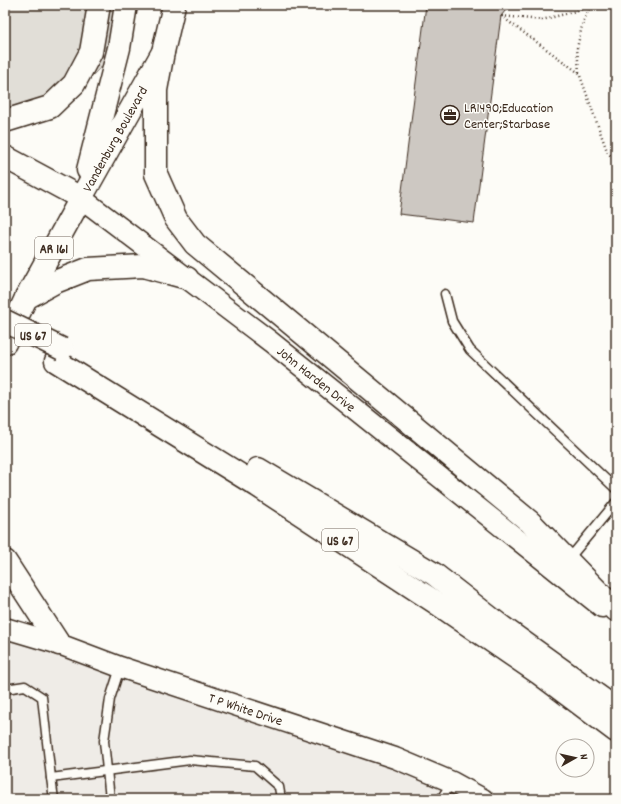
<svg xmlns="http://www.w3.org/2000/svg" width="621" height="804" font-family="Dekko,sans-serif">
<style>
.built{fill:#efece7}
.green{fill:#e1ded7;stroke:#8e847a}
.building{fill:#cdc8c2;stroke:#3b2a1e}
.lines{fill:none;stroke-linecap:round;stroke-linejoin:round}
.service-casing{stroke:#3b2a1e;stroke-width:11}
.tertiary-casing{stroke:#3b2a1e;stroke-width:23}
.secondary-casing{stroke:#3b2a1e;stroke-width:25}
.primary-casing{stroke:#3b2a1e;stroke-width:25}
.motorway-casing{stroke:#3b2a1e;stroke-width:25}
.path{stroke:#3b2a1e;stroke-width:2.5;stroke-dasharray:1 3;stroke-linecap:butt}
.service{stroke:#fdfcf7;stroke-width:8}
.tertiary{stroke:#fdfcf7;stroke-width:20}
.secondary{stroke:#fdfcf7;stroke-width:22}
.primary{stroke:#fdfcf7;stroke-width:22}
.motorway{stroke:#fdfcf7;stroke-width:22}
.motorway-bridge-casing{stroke:#3b2a1e;stroke-width:25;stroke-linecap:butt}
.motorway-bridge{stroke:#fdfcf7;stroke-width:22}
.labels{text-anchor:middle;stroke-width:3;stroke-linejoin:round;paint-order:stroke}
.shield{fill:#fdfcf7;stroke:#75695f;stroke-width:1}
.shield-label{font-size:13px;font-weight:bold;fill:#3b2a1e}
.poi-label{font-size:14px;fill:#3b2a1e;stroke:#fdfcf7;text-anchor:start}
.street-label{font-size:14px;fill:#3b2a1e;stroke:#fdfcf7}
</style>
<rect width="100%" height="100%" fill="#fdfcf7"/>
<filter id="ink" filterUnits="userSpaceOnUse"><feTurbulence type="fractalNoise" baseFrequency=".025" numOctaves="2"/><feDisplacementMap in="SourceGraphic" scale="8" xChannelSelector="R" yChannelSelector="G"/><feConvolveMatrix kernelMatrix="1 2 1 2 8 2 1 2 1" color-interpolation-filters="sRGB"/></filter>
<g filter="url(#ink)">
<polygon class="built" points="5,628 483,799 5,799"/>
<polygon class="green" points="5,5 126,5 119,48 95,73 62,102 5,126"/>
<polygon class="building" points="426,5 510,5 501,16 474,223 399,214"/>
<g class="lines">
<defs>
<g id="service">
<polyline points="445,294 452,321 470,350 616,489"/>
<polyline points="568,560 616,502"/>
<polyline points="5,689 25,686 42,697 51,778 190,760 255,766 279,787 281,799"/>
<polyline points="51,778 54,799"/>
<polyline points="110,799 104,741 110,699 120,668"/>
<polyline points="441,799 452,782"/>
</g>
<g id="tertiary">
<path id="s1" d="M81,198L271,342L602,607"/>
<path id="s2" d="M5,628L59,644L120,667L395,758L452,782L483,799"/>
</g>
<g id="secondary">
<polyline points="163,52 156,90 156,174 176,219 195,244 530,522 616,610"/>
<polyline points="5,121 50,107 74,84 91,52 99,5"/>
<polyline points="5,157 81,198"/>
<polyline points="88,170 119,48 126,5"/>
<path id="s3" d="M81,198L163,52L174,5"/>
</g>
<g id="primary">
<polyline points="26,298 55,282 88,269 143,266 187,278"/>
<polyline points="5,343 26,298 81,198"/>
<polyline points="5,561 59,644"/>
</g>
<g id="motorway">
<polyline points="56,361 258,486 435,602 540,674 616,731"/>
<polyline points="258,469 434,574 502,627 616,709"/>
</g>
</defs>
<use href="#service" class="service-casing"/>
<use href="#tertiary" class="tertiary-casing"/>
<use href="#secondary" class="secondary-casing"/>
<use href="#primary" class="primary-casing"/>
<use href="#motorway" class="motorway-casing"/>
<g class="path">
<polyline points="501,16 579,73 607,151 616,163"/>
<polyline points="502,16 542,20 580,10 587,5"/>
<polyline points="579,72 577,48 583,22 591,5"/>
</g>
<use href="#service" class="service"/>
<use href="#tertiary" class="tertiary"/>
<use href="#secondary" class="secondary"/>
<use href="#primary" class="primary"/>
<use href="#motorway" class="motorway"/>
<defs>
<polyline id="motorway-bridge" points="5,321 62,349"/>
</defs>
<use href="#motorway-bridge" class="motorway-bridge-casing"/>
<use href="#motorway-bridge" class="motorway-bridge"/>
</g>
</g>
<defs>
<symbol id="office-ring" viewBox="-11 -11 22 22"><circle r="9.5" fill="#fdfcf7" stroke="#3b2a1e" stroke-width="1.5"/><path d="M-6-3h4V-5.5h4V-3h4V5H-6ZM-1-4.5V-3h2v-1.5ZM-6 0V1H6V0Z" fill="#3b2a1e"/></symbol>
</defs>
<g fill-rule="evenodd">
<use href="#office-ring" x="439" y="104" width="22" height="22"/>
</g>
<g class="labels">
<g class="shield">
<rect x="35" y="237" width="38" height="22" rx="3"/>
<rect x="15" y="324" width="36" height="22" rx="3"/>
<rect x="322" y="529" width="36" height="22" rx="3"/>
</g>
<g class="shield-label">
<text x="54" y="253">AR 161</text>
<text x="33" y="340">US 67</text>
<text x="340" y="545">US 67</text>
</g>
<g class="poi-label">
<text x="464" y="112">LR1490;Education<tspan x="464" dy="16">Center;Starbase</tspan></text>
</g>
<g class="street-label">
<text dy="5" stroke="none"><textPath href="#s3" startOffset="68">Vandenburg Boulevard</textPath></text>
<text dy="5" stroke="none"><textPath href="#s1" startOffset="297">John Harden Drive</textPath></text>
<text dy="5" stroke="none"><textPath href="#s2" startOffset="254">T P White Drive</textPath></text>
</g>
</g>
<rect width="621" height="804" fill="none" stroke="#fdfcf7" stroke-width="20"/>
<rect x="10" y="10" width="601" height="784" fill="none" stroke="#3b2a1e" stroke-width="1.5" filter="url(#ink)"/>
<g transform="translate(575 758) rotate(82)"><circle r="19" fill="#fdfcf7" stroke="#afa8a0"/>
<path d="M0-3L7 15L0 10L-7 15Z" fill="#3b2a1e"/>
<text y="-6" font-size="11" font-weight="bold" text-anchor="middle" fill="#3b2a1e">N</text>
</g>
</svg>
